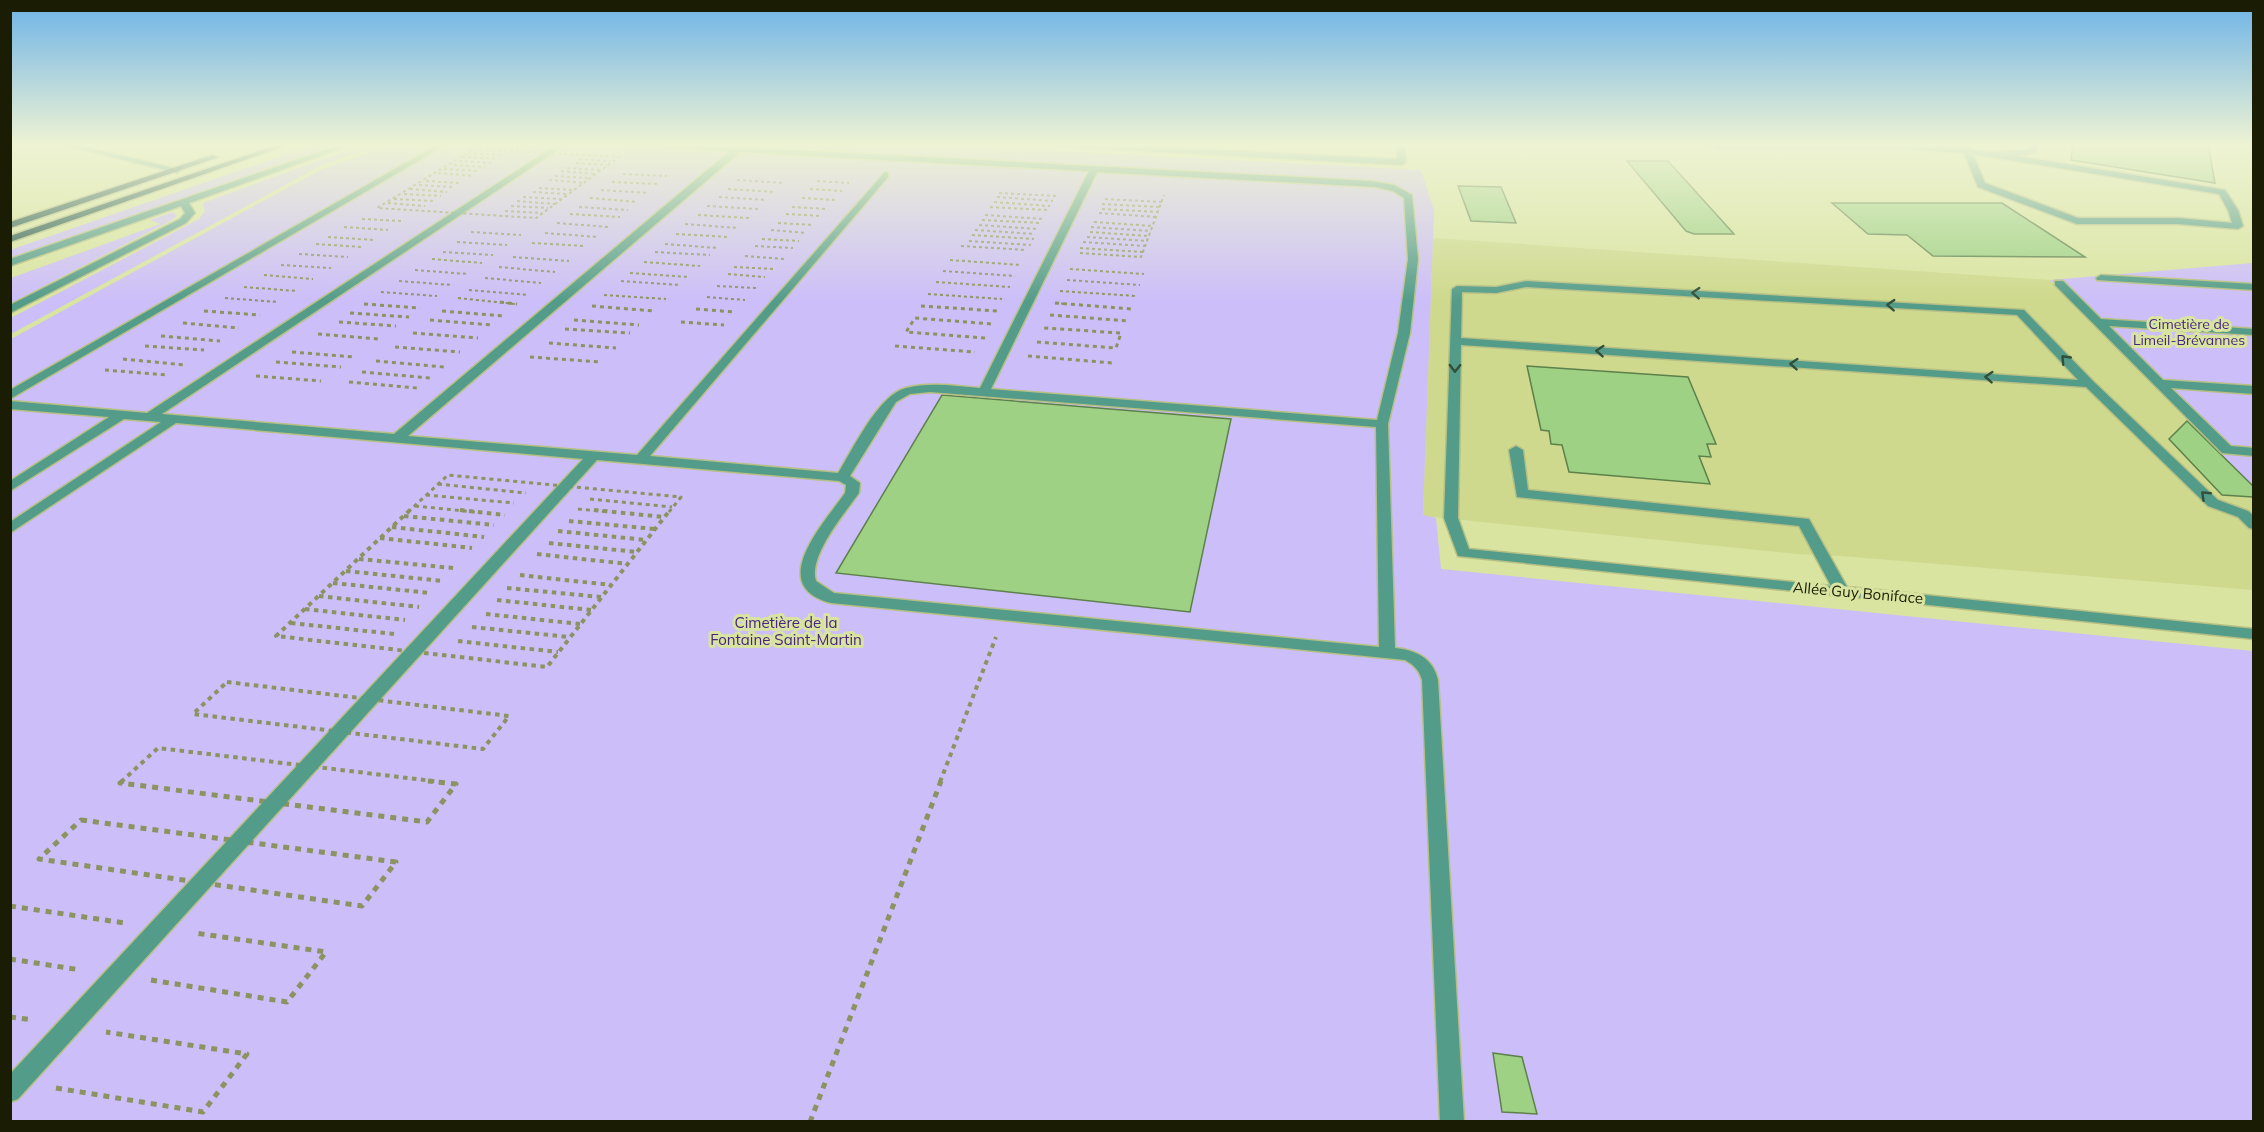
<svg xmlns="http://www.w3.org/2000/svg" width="2264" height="1132" font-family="Mulish,sans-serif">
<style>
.built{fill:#ced98d}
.green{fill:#ccbef9}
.building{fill:#9fd185;stroke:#5d814b;stroke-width:1.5}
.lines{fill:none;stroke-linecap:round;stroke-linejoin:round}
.minor-casing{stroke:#b7c084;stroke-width:3}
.major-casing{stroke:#b7c084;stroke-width:3}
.path-far3{stroke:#8b9360;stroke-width:2;stroke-dasharray:3 3;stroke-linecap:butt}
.path-far2{stroke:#8b9360;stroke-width:3;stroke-dasharray:4 4;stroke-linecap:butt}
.path-far1{stroke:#8b9360;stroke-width:4;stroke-dasharray:4.5 4.5;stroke-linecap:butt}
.path{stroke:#8b9360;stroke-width:5;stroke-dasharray:6 6;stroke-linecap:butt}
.minor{fill:#549c8a;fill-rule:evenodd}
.major{fill:#23574b;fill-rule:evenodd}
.oneway{stroke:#315039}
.labels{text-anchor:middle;stroke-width:6;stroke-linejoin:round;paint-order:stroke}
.far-park-label{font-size:14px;fill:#46247f;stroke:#d9e4a0}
.street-label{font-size:15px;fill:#1a1d03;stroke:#d9e4a0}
.park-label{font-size:15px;fill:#46247f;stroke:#d9e4a0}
</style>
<rect width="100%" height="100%" fill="#d9e4a0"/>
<polygon class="built" points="1433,238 2050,280 2253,486 2253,590 1841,556 1797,554 1423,516"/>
<g class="green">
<polygon points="319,143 340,143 11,259 10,250"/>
<polygon points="366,143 386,143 320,166 11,334 11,318 199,219 205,211 203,203"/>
<polygon points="395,143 904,143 1421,170 1434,211 1423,515 1436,518 1441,569 2253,651 2253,1121 11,1122 11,339 320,170"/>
<polygon points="173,212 177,216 172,220 11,303 11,278 160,224 150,220"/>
<polygon points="2253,263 2253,486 2050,280"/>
</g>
<g class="building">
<polygon points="2073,143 2208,143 2215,183 2071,160"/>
<polygon points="1627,161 1668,161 1734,234 1694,234 1686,231"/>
<polygon points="1458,186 1501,187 1516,223 1471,221"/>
<polygon points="1832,203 2002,203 2085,257 1933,256 1907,235 1868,234"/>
<polygon points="1527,366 1688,377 1716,444 1707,444 1711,457 1699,456 1710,484 1569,472 1562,445 1551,444 1549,431 1541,430"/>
<polygon points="942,395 1231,419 1190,612 836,573"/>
<polygon points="2187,421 2253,486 2253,497 2222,495 2169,439"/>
<polygon points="1493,1053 1522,1057 1537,1114 1502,1112"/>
</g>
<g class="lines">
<defs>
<g id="minor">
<polygon points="56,143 69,143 181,170 177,173"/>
<polygon points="345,143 356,143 189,203 195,213 186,223 10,313 10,305 180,219 185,213 181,206 10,266 10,259"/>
<polygon points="440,143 449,143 10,399 10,390"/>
<path d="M559,143H568L162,414L394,434L730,151L625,146L621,143H664L1371,181L1394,185L1412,195L1418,259L1410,333L1388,424L1395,648C1416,650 1433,658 1438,680L1464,1122H1440L1422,680C1419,670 1414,665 1405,660L831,603C765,586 824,523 845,493L846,485L839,481L597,460L18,1099L10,1102V1074L583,459L176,423L10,533V522L161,422L124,419L10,491V481L109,417L10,409V401L147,413ZM740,152L1089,171L980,388C955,386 930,382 906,388C879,394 853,449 838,473L650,456L888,177V173L885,172L637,455L408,436ZM1097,172L1376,187L1393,191L1404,198L1408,259L1398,333L1377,420L991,389ZM930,392L1376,427L1379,647L834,593L816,581C808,556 845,513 859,493L860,483L850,476L896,402L910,394Z"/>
<polygon points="1042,143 1087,143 1397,159 1396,143 1404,143 1406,162 1402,165 1046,146"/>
<path d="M1699,143L1903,144L1958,147L1954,143C1963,143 1964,146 1971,149C1985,154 2015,151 2029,149L2030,143H2038L2036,153L2016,156L2225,190L2238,210L2243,226L2238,229L2178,224H2077L1978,187L1964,153L1903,149H1719ZM1973,154L2219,194L2228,210L2232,223L2178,218H2078L1985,183Z"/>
<polygon points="2101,275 2254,284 2254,290 2097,280 2096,278"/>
<path d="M1526,281L2024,310L2093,381L2218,500L2248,511L2254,516V529L2249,528L2238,517L2208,506L2086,387L1461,345L1458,518L1469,549L1831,586L1799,526L1517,497L1509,450L1516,446L1523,450L1528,490L1809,519L1847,587L2254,629V639L1458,556L1444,518L1452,289L1457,286L1496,287ZM1526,287L2017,315L2078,380L1461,338L1462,292L1496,293Z"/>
<polygon points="2055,281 2063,281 2101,319 2254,329 2254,335 2109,326 2163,380 2254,386 2254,394 2171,388 2231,446 2254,448 2254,456 2222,453 2055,285"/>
</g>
<g id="major">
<polygon points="282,143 293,143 10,242 10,236"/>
<polygon points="212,155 219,157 10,228 10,222"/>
</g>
</defs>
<use href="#minor" class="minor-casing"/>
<use href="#major" class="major-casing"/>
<g class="path-far3">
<polygon points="474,149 619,157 536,218 377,208"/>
<polyline points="468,153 502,155"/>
<polyline points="462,157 497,159"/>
<polyline points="579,159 610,161"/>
<polyline points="459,161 491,163"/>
<polyline points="576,163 607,165"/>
<polyline points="454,165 485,167"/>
<polyline points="567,168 601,170"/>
<polyline points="444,169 479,171"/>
<polyline points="561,171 596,174"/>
<polyline points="438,173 473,176"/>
<polyline points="623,174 667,176"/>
<polyline points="555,176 589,178"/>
<polyline points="549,180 584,183"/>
<polyline points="737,180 784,183"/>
<polyline points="426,181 460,183"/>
<polyline points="817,181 849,183"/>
<polyline points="612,182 658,184"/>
<polyline points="419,185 453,187"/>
<polyline points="539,188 574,190"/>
<polyline points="410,189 447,192"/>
<polyline points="728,189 775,192"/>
<polyline points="810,189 842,191"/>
<polyline points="601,190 649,193"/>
<polyline points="533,192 567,194"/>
<polyline points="999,193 1056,196"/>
<polyline points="404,194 441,196"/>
<polyline points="523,197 561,199"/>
<polyline points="719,197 767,200"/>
<polyline points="997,197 1053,201"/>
<polyline points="590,198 637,202"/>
<polyline points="802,198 835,200"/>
<polyline points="394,199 434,201"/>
<polyline points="1105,199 1162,202"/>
<polyline points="517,201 555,204"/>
<polyline points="994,202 1050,206"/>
<polyline points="388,203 425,206"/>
<polyline points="1102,204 1160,207"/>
<polyline points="511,206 548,208"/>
<polyline points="707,206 758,209"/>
<polyline points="579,207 628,210"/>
<polyline points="792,207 827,209"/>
<polyline points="990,207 1047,210"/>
<polyline points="1102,209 1158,212"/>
<polyline points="505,211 542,213"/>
<polyline points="1099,213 1156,217"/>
<polyline points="570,214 620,217"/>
<polyline points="786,214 821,216"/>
<polyline points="698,215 749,218"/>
<polyline points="985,215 1044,219"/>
<polyline points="362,219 402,221"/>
<polyline points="982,220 1041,223"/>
<polyline points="1094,222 1153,226"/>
<polyline points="557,223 608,227"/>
<polyline points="778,223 814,225"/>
<polyline points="685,224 738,228"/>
<polyline points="979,225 1038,229"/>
<polyline points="344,227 388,230"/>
<polyline points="1091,227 1151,231"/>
<polyline points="771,230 806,233"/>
<polyline points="975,230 1035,234"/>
<polyline points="471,232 521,235"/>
<polyline points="1090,232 1149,236"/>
<polyline points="545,233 598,237"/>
<polyline points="676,234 729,237"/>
<polyline points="972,235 1034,239"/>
<polyline points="328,237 374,240"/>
<polyline points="1087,237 1148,241"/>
<polyline points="762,239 799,241"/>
<polyline points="969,241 1031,245"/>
<polyline points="457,242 507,245"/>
<polyline points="1083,242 1145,246"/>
<polyline points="532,243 585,246"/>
<polyline points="316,244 362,247"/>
<polyline points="665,244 718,248"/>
<polyline points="755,246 793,248"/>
<polyline points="961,246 1027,250"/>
<polyline points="1080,248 1143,252"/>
<polyline points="443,252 493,255"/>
<polyline points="655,252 710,255"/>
<polyline points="1080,253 1141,257 1164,195"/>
<polyline points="299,254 348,257"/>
<polyline points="745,256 784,259"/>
<polyline points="513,257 569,261"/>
<polyline points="432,259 482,263"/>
<polyline points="950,260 1021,265"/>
<polyline points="644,262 700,266"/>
<polyline points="281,265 331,268"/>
<polyline points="499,267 555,272"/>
<polyline points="734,267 775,269"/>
<polyline points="1070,269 1144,274"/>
<polyline points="415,270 468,274"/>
<polyline points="943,271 1015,276"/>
<polyline points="630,273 689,277"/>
<polyline points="728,274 765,277"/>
<polyline points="264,275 313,279"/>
<polyline points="485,278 541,283"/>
<polyline points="1067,280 1140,285"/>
<polyline points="399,281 452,285"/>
<polyline points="621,281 680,285"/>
<polyline points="936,282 1010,287"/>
<polyline points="717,286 756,288"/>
<polyline points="244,287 297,291"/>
<polyline points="469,290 528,295"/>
<polyline points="1060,291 1136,296"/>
<polyline points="381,292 437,296"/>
<polyline points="928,294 1002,299"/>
<polyline points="604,295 666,299"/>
<polyline points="707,297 745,300"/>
<polyline points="225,298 278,302"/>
<polyline points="458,298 515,304"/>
<polyline points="1055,303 1065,304"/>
</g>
<g class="path-far2">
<polyline points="500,302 517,304"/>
<polyline points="1055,303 1132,309"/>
<polyline points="364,304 420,308"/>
<polyline points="592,306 654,311"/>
<polyline points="921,306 998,311"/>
<polyline points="696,309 735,312"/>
<polyline points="204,311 260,315"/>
<polyline points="442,311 504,316"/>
<polyline points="350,313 409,317"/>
<polyline points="1050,315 1129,321"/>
<polyline points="430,320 492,325"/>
<polyline points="574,320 639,325"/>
<polyline points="339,322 396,326"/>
<polyline points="681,322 724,325"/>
<polyline points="183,323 239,328"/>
<polyline points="565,329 630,333"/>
<polyline points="413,333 478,338"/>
<polyline points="318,334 379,339"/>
<polyline points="161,336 220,341"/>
<polyline points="985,338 906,332 915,318 992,324"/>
<polyline points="1037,342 1116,348 1121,333 1044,328"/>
<polyline points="549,343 616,348"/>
<polyline points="145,346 204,350"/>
<polyline points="895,346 975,352"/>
<polyline points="395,347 460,352"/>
<polyline points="292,352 354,357"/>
<polyline points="1028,356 1113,363"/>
<polyline points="530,357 601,362"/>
<polyline points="123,359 185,365"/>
<polyline points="376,361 444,367"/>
<polyline points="276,362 341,367"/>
<polyline points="105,370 167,375"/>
<polyline points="362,372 430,378"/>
<polyline points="256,376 321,381"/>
<polyline points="349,382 417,388"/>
<polyline points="438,484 526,493"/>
<polyline points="426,495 514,503"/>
<polyline points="590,499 672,507"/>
<polyline points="415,506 475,512"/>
<polyline points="578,509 610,512"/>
<polyline points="408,512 448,475 681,497 669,512"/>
</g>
<g class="path-far1">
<polyline points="410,510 276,636 547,667 670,510"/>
<polyline points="460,510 505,515"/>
<polyline points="594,510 664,517"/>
<polyline points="404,516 494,525"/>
<polyline points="569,521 655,529"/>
<polyline points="392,527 484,537"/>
<polyline points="558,531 646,540"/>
<polyline points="380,538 472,548"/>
<polyline points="549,543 637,552"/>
<polyline points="537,554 628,564"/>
<polyline points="359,559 453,568"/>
<polyline points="346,571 443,581"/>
<polyline points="520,575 611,585"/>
<polyline points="333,583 430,593"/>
<polyline points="507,588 601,597"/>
<polyline points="319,596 419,607"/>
<polyline points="497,600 591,610"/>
<polyline points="305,609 405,620"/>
<polyline points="486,614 580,624"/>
<polyline points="291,623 394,634"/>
<polyline points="472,627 569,637"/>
<polyline points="458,641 558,652"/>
<polygon points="227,682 509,716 483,749 193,714"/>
<polyline points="121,782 158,748 441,782"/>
<polyline points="940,782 996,637"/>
</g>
<g class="path">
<polyline points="123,781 120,783 427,822 456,784 428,781"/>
<polygon points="81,820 396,862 362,906 39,859"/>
<polyline points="10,906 125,923"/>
<polyline points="10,959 81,970"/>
<polyline points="151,980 287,1002 326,952 195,933"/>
<polyline points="10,1017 33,1020"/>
<polyline points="56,1088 203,1112 247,1054 106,1032"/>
<polyline points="810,1122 941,781"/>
</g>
<use href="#minor" class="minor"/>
<use href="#major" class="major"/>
</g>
<defs><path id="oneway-chevron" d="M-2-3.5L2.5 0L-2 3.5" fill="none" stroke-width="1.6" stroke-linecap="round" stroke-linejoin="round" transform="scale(1.5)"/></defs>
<g class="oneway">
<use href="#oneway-chevron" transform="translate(1696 293) rotate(-177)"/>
<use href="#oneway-chevron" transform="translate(1891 305) rotate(-177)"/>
<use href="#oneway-chevron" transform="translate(1600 351) rotate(-176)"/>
<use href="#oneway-chevron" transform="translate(2065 359) rotate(-134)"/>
<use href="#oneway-chevron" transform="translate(1794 364) rotate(-176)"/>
<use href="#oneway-chevron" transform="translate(1455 368) rotate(91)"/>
<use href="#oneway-chevron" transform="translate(1989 377) rotate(-176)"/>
<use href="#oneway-chevron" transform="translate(2205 495) rotate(-136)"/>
</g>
<linearGradient id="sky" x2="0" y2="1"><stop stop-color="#6db3e7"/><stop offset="0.48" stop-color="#eef3d4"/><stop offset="1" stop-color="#eef3d4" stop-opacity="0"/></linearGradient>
<rect width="2264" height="301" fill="url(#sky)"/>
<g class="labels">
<g class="far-park-label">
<text x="2189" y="329">Cimetière de<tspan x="2189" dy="16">Limeil-Brévannes</tspan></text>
</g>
<g class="street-label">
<text transform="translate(1858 593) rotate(5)" y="5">Allée Guy Boniface</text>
</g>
<g class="park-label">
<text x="786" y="628">Cimetière de la<tspan x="786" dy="17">Fontaine Saint-Martin</tspan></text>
</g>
</g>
<rect width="2264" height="1132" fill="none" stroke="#1a1d03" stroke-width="24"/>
</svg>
